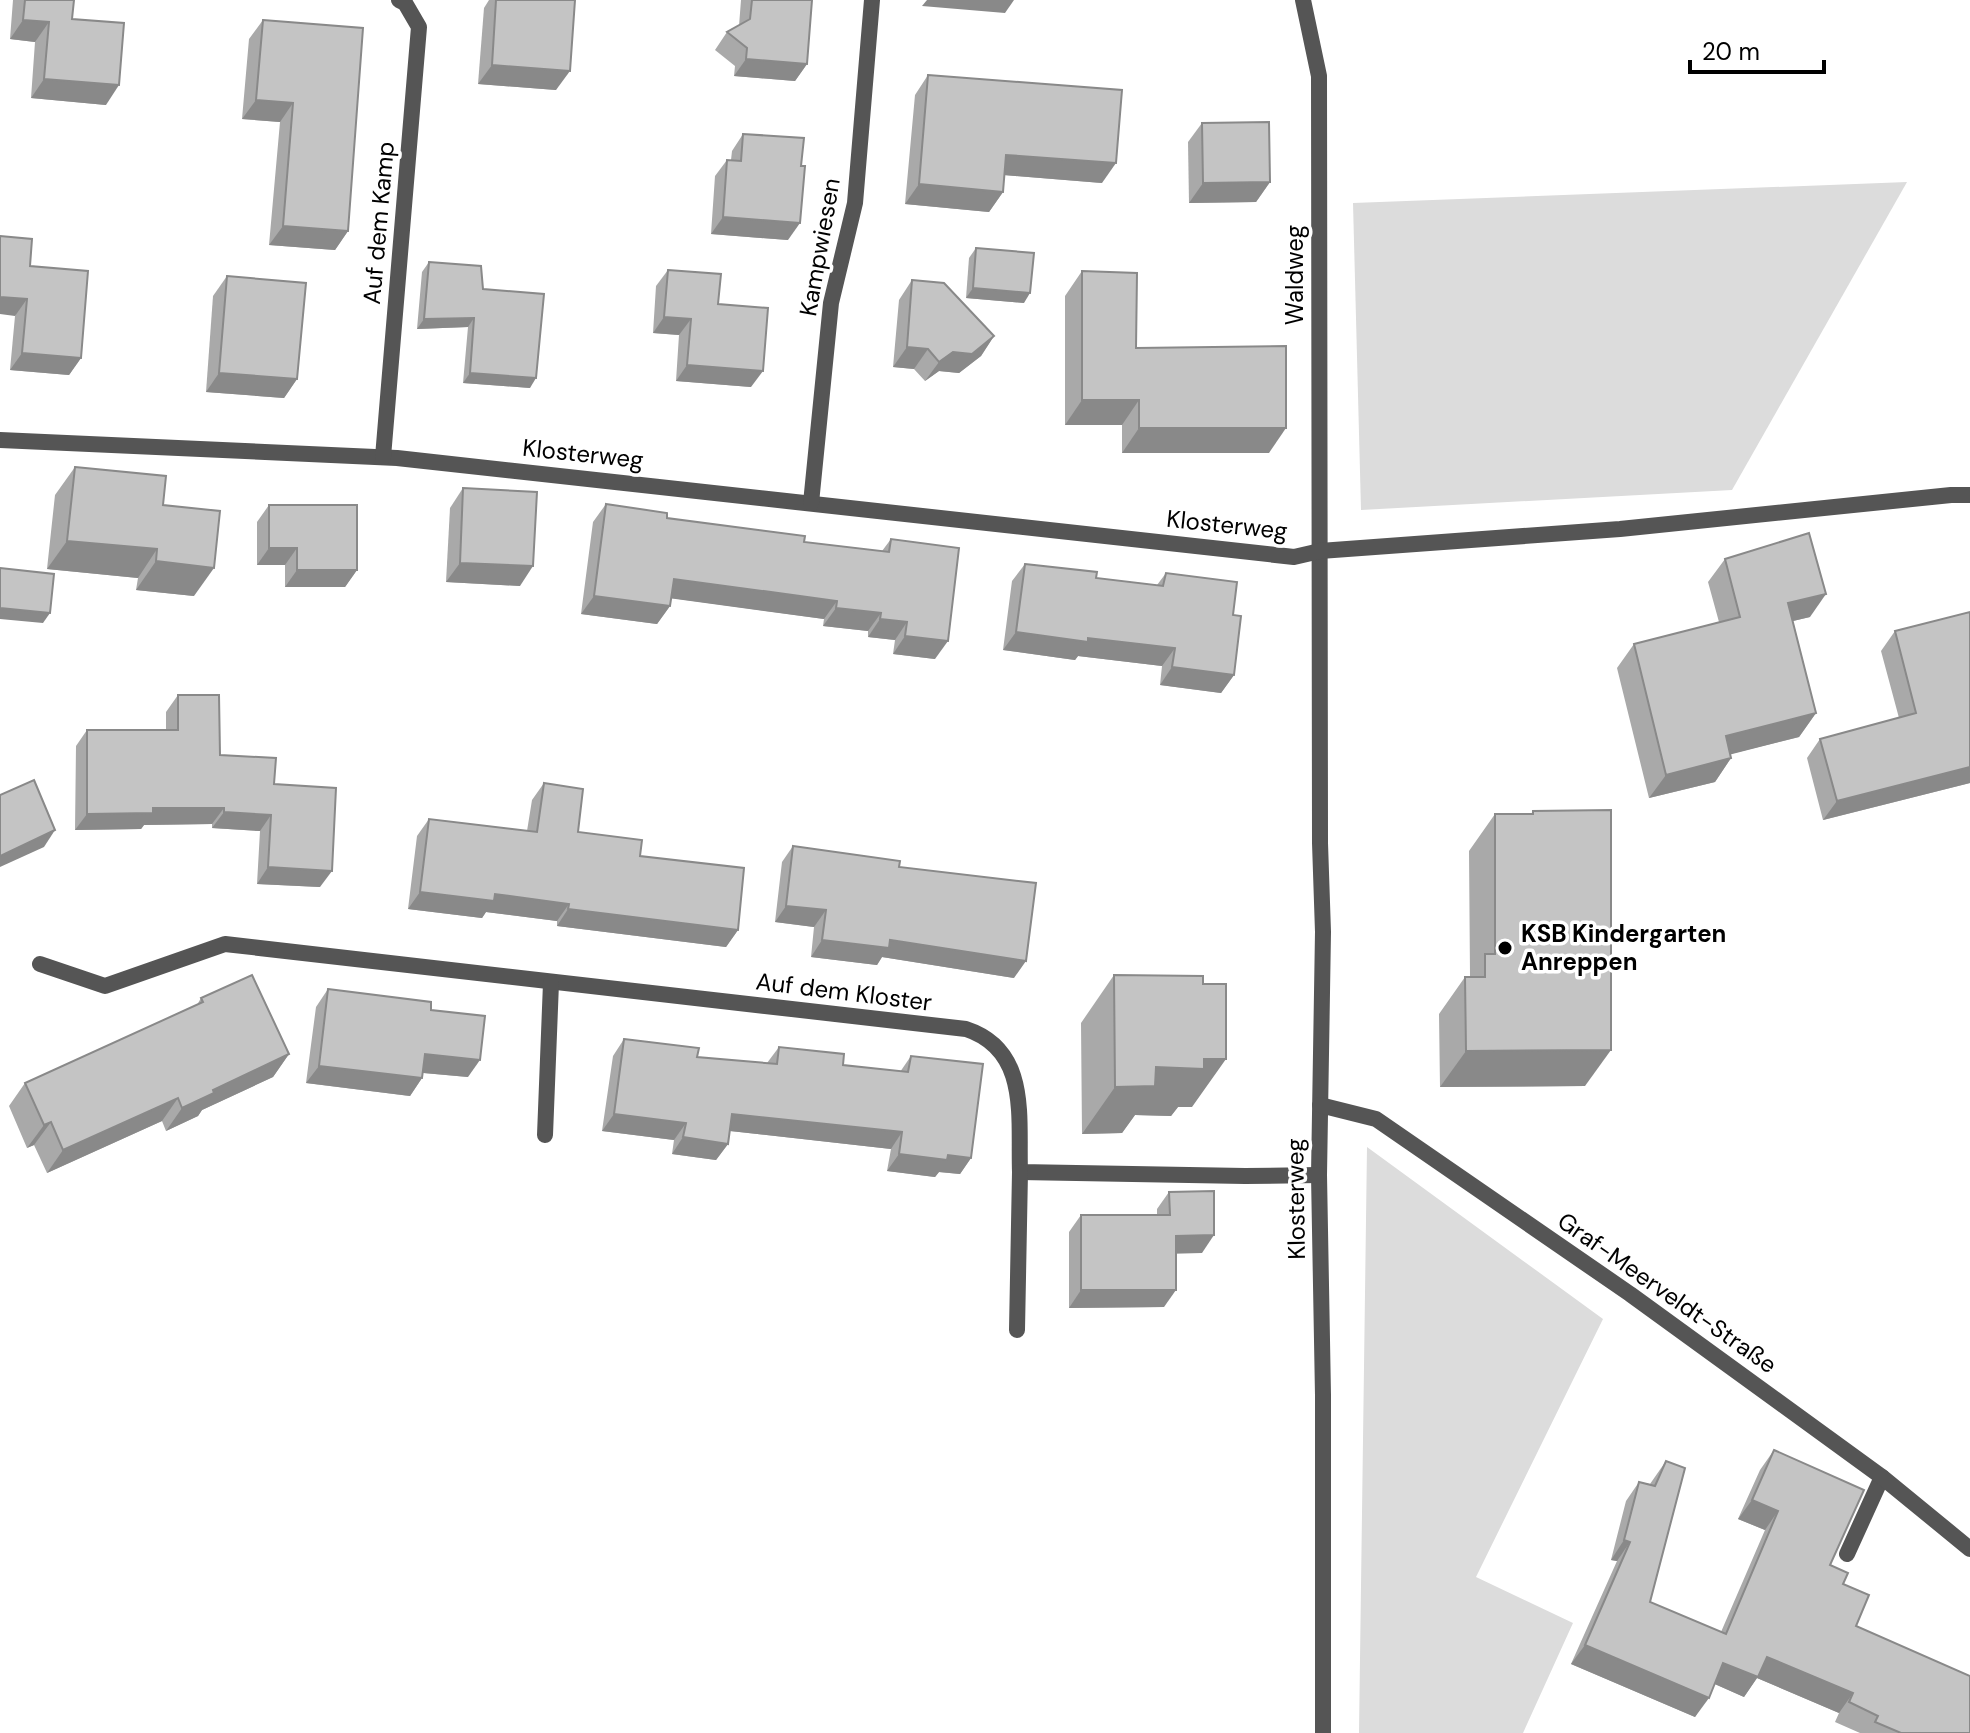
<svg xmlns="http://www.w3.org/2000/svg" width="1970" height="1733" font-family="'DM Sans',sans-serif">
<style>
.green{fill:#dcdcdc}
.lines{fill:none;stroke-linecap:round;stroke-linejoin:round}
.lane{stroke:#555;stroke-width:16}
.street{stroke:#555;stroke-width:16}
.wall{fill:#a9a9a9}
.shaded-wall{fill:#898989}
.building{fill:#c4c4c4;stroke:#898989;stroke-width:2}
.poi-dot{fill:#000;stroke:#fff;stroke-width:3}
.labels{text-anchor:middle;stroke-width:7;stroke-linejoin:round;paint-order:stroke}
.street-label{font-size:24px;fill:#000;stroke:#fff}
.poi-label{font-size:24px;font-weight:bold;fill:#000;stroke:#fff;text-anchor:start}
</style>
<rect width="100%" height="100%" fill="#fff"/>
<g class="green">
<polygon points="1907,182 1732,490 1361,510 1353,203"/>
<polygon points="1367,1147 1603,1319 1476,1577 1573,1623 1523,1733 1359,1733"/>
</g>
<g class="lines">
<polyline class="lane" points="1847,1554 1882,1477"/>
<g class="street">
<polyline points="1303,0 1319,76 1320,843 1323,932 1319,1175 1323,1395 1323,1733"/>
<polyline points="0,440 397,458 1294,557 1320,551 1620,529 1951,495 1970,495"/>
<polyline points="383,457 419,27 405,3 399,0"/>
<polyline points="811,503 831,303 855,203 872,0"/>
<path d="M40,964L105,986L225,944L966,1029C1030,1050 1018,1118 1020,1172L1245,1176L1319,1175"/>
<polyline points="1320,1105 1376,1119 1630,1294 1882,1477 1970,1549"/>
<polyline points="545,1135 551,983"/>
<polyline points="1017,1330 1020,1172"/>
</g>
</g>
<g class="wall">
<polygon points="13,0 74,0 72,19 106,105 31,98 35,42 10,39"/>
<polygon points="489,0 575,0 556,90 478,84 484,8"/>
<polygon points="741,0 812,0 807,64 795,81 734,76 735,66 715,50 727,32 739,26"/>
<polygon points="263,20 348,231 335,250 269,245 280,122 242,119 249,39"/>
<polygon points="928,75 1102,183 1004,175 1003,192 989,212 905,204 915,95"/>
<polygon points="1202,123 1270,182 1256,202 1189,203 1188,142"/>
<polygon points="743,134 788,240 711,234 715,176 727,160 731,160 732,151"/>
<polygon points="976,248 1024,303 966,298 969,258"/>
<polygon points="429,262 483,289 530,388 463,383 468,327 417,329 422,272"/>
<polygon points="30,266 81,358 69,375 10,370 15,316"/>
<polygon points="668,270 718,304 751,387 676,381 679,335 653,333 656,286"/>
<polygon points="1082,271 1136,348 1269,453 1122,453 1122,425 1065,425 1065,296"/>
<polygon points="227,276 297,379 284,398 206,392 213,296"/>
<polygon points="912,280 994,336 981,356 959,373 939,371 925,381 914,369 893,367 899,300"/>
<polygon points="75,467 163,505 194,596 136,590 138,578 47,569 55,495"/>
<polygon points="463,488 520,586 446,582 450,508"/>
<polygon points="606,504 667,518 804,542 882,551 891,539 935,659 893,654 895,640 868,637 868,631 823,626 824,619 671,598 670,606 657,624 581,614 593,522"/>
<polygon points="269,505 357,570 345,587 285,587 285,565 257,565 257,522"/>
<polygon points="1725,559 1810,617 1793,621 1816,713 1799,737 1730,754 1731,758 1715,782 1649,798 1617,668 1634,644 1719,622 1708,582"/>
<polygon points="1025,564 1096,578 1157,585 1166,573 1233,615 1234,675 1221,693 1160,685 1162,666 1078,656 1075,660 1003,650 1012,581"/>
<polygon points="1895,631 1970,783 1823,820 1807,758 1820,739 1899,718 1881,651"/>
<polygon points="178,695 220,755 274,784 320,887 257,884 260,831 212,828 212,824 144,825 141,829 75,830 76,746 87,730 166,730 166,712"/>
<polygon points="544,783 578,832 640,856 738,930 726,947 557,926 557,921 486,912 482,918 408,909 417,836 429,819 527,831 532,800"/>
<polygon points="1533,811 1585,1086 1440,1087 1439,1014 1465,977 1470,976 1469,851 1495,814 1531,814"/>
<polygon points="793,846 899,867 1014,978 882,957 877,965 811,957 814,927 775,922 782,862"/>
<polygon points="1114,975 1192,1107 1178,1107 1171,1116 1135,1115 1122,1133 1082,1134 1081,1023"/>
<polygon points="328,989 431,1010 468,1077 423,1073 422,1078 410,1096 306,1083 316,1007"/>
<polygon points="201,998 289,1054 273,1077 202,1110 198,1116 166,1131 162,1121 47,1173 34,1145 27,1148 9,1106 25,1083 197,1005"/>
<polygon points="624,1039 697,1057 767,1063 779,1047 843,1065 900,1072 911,1056 971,1158 960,1174 939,1172 935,1177 887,1171 891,1149 730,1131 728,1144 716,1160 672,1154 674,1140 602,1131 613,1056"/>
<polygon points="1169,1192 1202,1253 1176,1253 1164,1307 1069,1308 1069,1232 1081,1215 1157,1215 1157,1209"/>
<polygon points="1774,1450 1830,1565 1843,1584 1856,1626 1970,1733 1860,1733 1835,1722 1839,1713 1757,1678 1744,1697 1715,1684 1695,1717 1571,1664 1617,1561 1611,1560 1626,1501 1639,1482 1650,1484 1666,1461 1650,1602 1721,1632 1765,1530 1738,1519 1760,1470"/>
</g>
<g class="shaded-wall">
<polygon points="927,0 1014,0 1005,13 922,6"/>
<polygon points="23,20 49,22 35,42 10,39"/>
<polygon points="746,59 807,64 795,81 734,76"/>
<polygon points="492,65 570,71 556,90 478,84"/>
<polygon points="44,79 119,85 106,105 31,98"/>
<polygon points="256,100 293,103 280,122 242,119"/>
<polygon points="1006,155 1116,163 1102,183 992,174"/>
<polygon points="1270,182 1256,202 1189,203 1203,183"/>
<polygon points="919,184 1003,192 989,212 905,204"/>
<polygon points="723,217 800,223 788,240 711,234"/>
<polygon points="283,226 348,231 335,250 269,245"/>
<polygon points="973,288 1030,293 1024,303 966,298"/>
<polygon points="0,297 27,299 15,316 0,314"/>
<polygon points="664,317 691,319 679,335 653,333"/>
<polygon points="474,318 468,327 417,329 424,319"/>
<polygon points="994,336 981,356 959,373 939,371 925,381 939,362 953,352"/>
<polygon points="907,347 928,349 914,369 893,367"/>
<polygon points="22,353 81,358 69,375 10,370"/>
<polygon points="687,365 763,371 751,387 676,381"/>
<polygon points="219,373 297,379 284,398 206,392"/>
<polygon points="470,373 536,378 530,388 463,383"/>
<polygon points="1082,400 1139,400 1122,425 1065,425"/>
<polygon points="1139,428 1286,428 1269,453 1122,453"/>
<polygon points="67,541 157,549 138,578 47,569"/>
<polygon points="269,548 297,548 285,565 257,565"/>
<polygon points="156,561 214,568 194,596 136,590"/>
<polygon points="460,563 533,566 520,586 446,582"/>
<polygon points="297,570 357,570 345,587 285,587"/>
<polygon points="674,579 837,601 824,619 661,597"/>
<polygon points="1826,594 1810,617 1772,626 1788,603"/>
<polygon points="594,596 670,606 657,624 581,614"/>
<polygon points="0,608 50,613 43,623 0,619"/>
<polygon points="836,608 881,613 868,631 823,626"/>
<polygon points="880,619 907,622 895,640 868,637"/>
<polygon points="1016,632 1088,638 1175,648 1162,666 1078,656 1075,660 1003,650"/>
<polygon points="905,636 948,641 935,659 893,654"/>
<polygon points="1172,667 1234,675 1221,693 1160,685"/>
<polygon points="1816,713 1799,737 1709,760 1726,736"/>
<polygon points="1731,758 1715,782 1649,798 1666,775"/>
<polygon points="1970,767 1970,783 1823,820 1837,801"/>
<polygon points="153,808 224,808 212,824 144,825 141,829 75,830 87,814"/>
<polygon points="224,812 271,815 260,831 212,828"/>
<polygon points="55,830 44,847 0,867 0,856"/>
<polygon points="268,867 332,871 320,887 257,884"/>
<polygon points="420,892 495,894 569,904 557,921 486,912 482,918 408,909"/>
<polygon points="786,906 826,910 814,927 775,922"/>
<polygon points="568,909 738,930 726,947 557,926"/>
<polygon points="822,940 890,940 1026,961 1014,978 882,957 877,965 811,957"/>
<polygon points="1611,1050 1585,1086 1440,1087 1466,1051"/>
<polygon points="289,1054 273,1077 202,1110 198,1116 166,1131 182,1108 213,1090"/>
<polygon points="425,1054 480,1060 468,1077 413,1072"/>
<polygon points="1204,1059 1226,1059 1192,1107 1178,1107 1171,1116 1135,1115 1122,1133 1082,1134 1115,1087 1156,1067"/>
<polygon points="319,1066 422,1078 410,1096 306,1083"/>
<polygon points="178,1098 162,1121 47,1173 63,1150"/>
<polygon points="614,1114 686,1123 674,1140 602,1131"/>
<polygon points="732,1114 902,1132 891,1149 721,1130"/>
<polygon points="51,1122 34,1145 27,1148 44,1125"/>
<polygon points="683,1137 728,1144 716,1160 672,1154"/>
<polygon points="899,1154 948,1155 971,1158 960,1174 939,1172 935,1177 887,1171"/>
<polygon points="1214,1235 1202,1253 1164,1254 1176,1236"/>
<polygon points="1081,1290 1176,1290 1164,1307 1069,1308"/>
<polygon points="1752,1500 1778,1511 1765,1530 1738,1519"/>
<polygon points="1624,1540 1630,1542 1617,1561 1611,1560"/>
<polygon points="1585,1645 1709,1698 1695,1717 1571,1664"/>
<polygon points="1767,1657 1853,1693 1839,1713 1757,1678 1744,1697 1710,1682 1723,1663"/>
</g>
<g class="building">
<polygon points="25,0 74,0 72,19 124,23 119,85 44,79 49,22 23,20"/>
<polygon points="496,0 575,0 570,71 492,65"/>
<polygon points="752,0 812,0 807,64 746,59 747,48 727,32 750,19"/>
<polygon points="263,20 363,28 348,231 283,226 293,103 256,100"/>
<polygon points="928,75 1122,90 1116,163 1006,155 1003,192 919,184"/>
<polygon points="1269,122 1270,182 1203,183 1202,123"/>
<polygon points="743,134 804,138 801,166 805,166 800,223 723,217 727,160 741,161"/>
<polygon points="0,236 32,239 30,266 88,271 81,358 22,353 27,299 0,297"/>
<polygon points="976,248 1034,253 1030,293 973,288"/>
<polygon points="429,262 481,266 483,289 544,294 536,378 470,373 474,318 424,319"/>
<polygon points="668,270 721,274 718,304 768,308 763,371 687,365 691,319 664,317"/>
<polygon points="1082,271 1137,273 1136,348 1286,346 1286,428 1139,428 1139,400 1082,400"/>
<polygon points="227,276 306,283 297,379 219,373"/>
<polygon points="912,280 944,283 994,336 972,354 953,352 939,362 928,349 907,347"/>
<polygon points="75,467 166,476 163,505 220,511 214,568 156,561 157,549 67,541"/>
<polygon points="463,488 537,492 533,566 460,563"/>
<polygon points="606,504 667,513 667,518 805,536 804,542 889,552 891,539 959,548 948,641 905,636 907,622 880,619 881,613 836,608 837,601 674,579 670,606 594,596"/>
<polygon points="269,505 357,505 357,570 297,570 297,548 269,548"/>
<polygon points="1809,533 1826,594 1788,603 1816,713 1726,736 1731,758 1666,775 1634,644 1740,617 1725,559"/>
<polygon points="1025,564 1097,572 1096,578 1163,586 1166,573 1237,582 1233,615 1241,616 1234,675 1172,667 1175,648 1088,638 1088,642 1016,632"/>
<polygon points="0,568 54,574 50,613 0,608"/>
<polygon points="1970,612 1970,767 1837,801 1820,739 1916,713 1895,631"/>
<polygon points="178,695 219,695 220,755 276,758 274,784 336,788 332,871 268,867 271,815 224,812 224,808 153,808 153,813 87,814 87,730 178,730"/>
<polygon points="34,780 55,830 0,856 0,795"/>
<polygon points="544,783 583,789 578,832 642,840 640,856 744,868 738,930 568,909 569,904 495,894 494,901 420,892 429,819 537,832"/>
<polygon points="1611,810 1611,1050 1466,1051 1465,977 1485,977 1485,954 1495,954 1495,814 1533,814 1533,811"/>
<polygon points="793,846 900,861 899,867 1036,883 1026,961 890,940 889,948 822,940 826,910 786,906"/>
<polygon points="252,975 289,1054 213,1090 214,1093 182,1108 178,1098 63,1150 51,1122 44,1125 25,1083 203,1002 201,998"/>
<polygon points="1114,975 1203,976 1203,984 1226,984 1226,1059 1204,1059 1204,1069 1156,1067 1155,1086 1115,1087"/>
<polygon points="328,989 431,1002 431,1010 485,1016 480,1060 425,1054 422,1078 319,1066"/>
<polygon points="624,1039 699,1048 697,1057 777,1064 779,1047 844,1054 843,1065 908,1072 911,1056 983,1064 971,1158 948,1155 947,1160 899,1154 902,1132 732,1114 728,1144 683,1137 686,1123 614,1114"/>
<polygon points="1214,1191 1214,1235 1176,1236 1176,1290 1081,1290 1081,1215 1170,1215 1169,1192"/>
<polygon points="1774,1450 1864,1490 1830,1565 1848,1573 1843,1584 1869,1595 1856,1626 1970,1676 1970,1733 1901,1733 1875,1722 1878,1716 1849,1702 1853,1693 1767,1657 1758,1677 1723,1663 1709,1698 1585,1645 1630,1542 1624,1540 1639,1482 1655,1486 1666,1461 1685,1468 1650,1602 1726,1634 1778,1511 1752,1500"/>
</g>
<circle class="poi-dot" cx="1505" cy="948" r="8"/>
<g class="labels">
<g class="street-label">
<text transform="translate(379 223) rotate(-85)" y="8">Auf dem Kamp</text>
<text transform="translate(820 247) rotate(-80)" y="8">Kampwiesen</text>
<text transform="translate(1295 275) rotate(-90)" y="8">Waldweg</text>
<text transform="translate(583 454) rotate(6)" y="8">Klosterweg</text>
<text transform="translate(1227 525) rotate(6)" y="8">Klosterweg</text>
<text transform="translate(844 992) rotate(7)" y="8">Auf dem Kloster</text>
<text transform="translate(1296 1199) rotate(-91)" y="8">Klosterweg</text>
<text transform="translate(1667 1293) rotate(35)" y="8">Graf-Meerveldt-Straße</text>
</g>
<g class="poi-label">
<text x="1521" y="942">KSB Kindergarten<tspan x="1521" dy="28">Anreppen</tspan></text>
</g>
</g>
<path d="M1690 60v12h134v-12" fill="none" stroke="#000000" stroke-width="4"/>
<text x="1702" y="60" font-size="24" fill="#000000" stroke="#ffffff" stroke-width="6" paint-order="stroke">20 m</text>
</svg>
